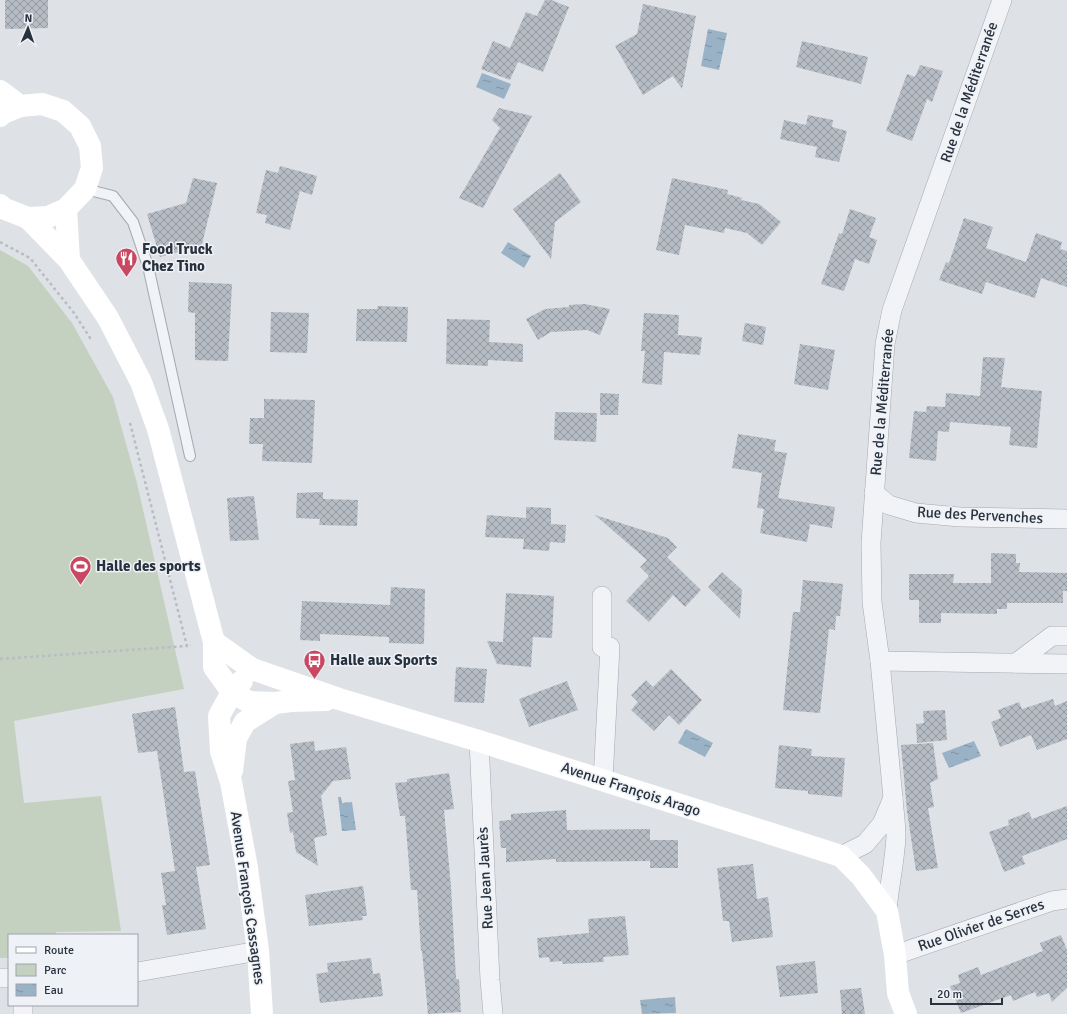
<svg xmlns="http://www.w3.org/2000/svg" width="1067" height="1014" font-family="Signika,sans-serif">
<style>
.green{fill:#c5d1c0}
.water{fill:url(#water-ripples)}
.building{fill:url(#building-cross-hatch)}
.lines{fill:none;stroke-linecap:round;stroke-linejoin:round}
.lane-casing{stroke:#a4a9b1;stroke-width:12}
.street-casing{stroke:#a4a9b1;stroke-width:20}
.path{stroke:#b9bdc2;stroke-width:2.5;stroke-dasharray:3 3;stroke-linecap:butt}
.lane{stroke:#f1f3f6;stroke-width:10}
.street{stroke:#f1f3f6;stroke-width:19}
.secondary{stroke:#fff;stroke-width:22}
.labels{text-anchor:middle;stroke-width:3;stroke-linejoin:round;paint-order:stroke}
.street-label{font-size:15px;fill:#28313e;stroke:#eef1f5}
.poi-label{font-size:15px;font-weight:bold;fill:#28313e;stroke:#eef1f5;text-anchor:start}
</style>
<defs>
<pattern id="water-ripples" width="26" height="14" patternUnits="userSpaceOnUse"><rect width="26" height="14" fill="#9ab2c6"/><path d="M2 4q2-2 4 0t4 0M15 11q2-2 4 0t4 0" fill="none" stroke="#7e91a2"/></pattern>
<pattern id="building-cross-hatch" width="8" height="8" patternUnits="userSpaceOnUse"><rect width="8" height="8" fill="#b6bcc4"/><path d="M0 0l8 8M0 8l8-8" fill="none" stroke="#9499a1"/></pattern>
</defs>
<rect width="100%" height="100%" fill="#dee2e7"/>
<polygon class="green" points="0,250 28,266 72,323 113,397 137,483 184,689 14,721 24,803 101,796 121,931 56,932 56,935 9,935 9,958 0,958"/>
<g class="water">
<polygon points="708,29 727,33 719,70 701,66"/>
<polygon points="482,73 511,84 504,99 476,87"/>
<polygon points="508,242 531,256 524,268 501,253"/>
<polygon points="686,729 713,743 705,757 678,743"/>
<polygon points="974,741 981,756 949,768 942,753"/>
<polygon points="338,797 341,797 342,803 352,802 356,830 342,831"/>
<polygon points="675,997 676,1013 642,1014 640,1000"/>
</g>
<g class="building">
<polygon points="5,0 48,0 48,28 5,29"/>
<polygon points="545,0 551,0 569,7 543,72 518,62 510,80 481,69 493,41 510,48 526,12 537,16"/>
<polygon points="643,4 696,16 682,89 673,76 643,95 615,46 637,34"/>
<polygon points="802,41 868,57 861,84 796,67"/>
<polygon points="920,65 943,71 932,102 927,99 912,141 886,131 907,74 915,77"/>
<polygon points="499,108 532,116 483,208 459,198 500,128 492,120"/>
<polygon points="808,115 833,120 832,127 847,131 839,162 815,157 817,147 780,139 784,120 806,125"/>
<polygon points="280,166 317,176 312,195 300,191 290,230 265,223 267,215 256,213 266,170 278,173"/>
<polygon points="560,173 581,202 555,222 551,259 513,209"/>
<polygon points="193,178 217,183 201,248 195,248 160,257 147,214 186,203"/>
<polygon points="672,178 728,190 727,194 742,198 741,200 759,204 781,222 762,245 747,233 725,228 724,233 685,225 679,255 656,250"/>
<polygon points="850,209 876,218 869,237 877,240 869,264 855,259 844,291 821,284 839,233 842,234"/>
<polygon points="964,218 993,227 986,248 1026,262 1036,233 1062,242 1060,249 1067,251 1067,287 1041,278 1035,298 986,282 982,294 939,280 946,262 949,263"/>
<polygon points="189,282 232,284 228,361 195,360 195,313 188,312"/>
<polygon points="585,304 610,309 600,335 587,330 551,332 538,340 526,319 545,309 569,307 569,305"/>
<polygon points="378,306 408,307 407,342 356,341 357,309 377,309"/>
<polygon points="271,312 309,313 307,353 270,352"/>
<polygon points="644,313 679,315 678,335 702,337 700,355 664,352 662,385 642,383 645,351 641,351"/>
<polygon points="447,319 490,320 489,342 523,344 523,362 488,360 488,366 446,364"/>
<polygon points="745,323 766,327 763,345 742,341"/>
<polygon points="800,344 835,350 828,390 794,384"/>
<polygon points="983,357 1005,358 1001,387 1042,391 1037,448 1009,445 1011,427 950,422 949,432 938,431 936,461 909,458 914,411 926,412 927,406 945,407 946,393 980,396"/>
<polygon points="600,393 619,394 618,415 600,415"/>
<polygon points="264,399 315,400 312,463 262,461 263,444 249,444 250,418 264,418"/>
<polygon points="556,412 597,413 596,442 554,440 555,413"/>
<polygon points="738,434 776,440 774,451 787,453 778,498 835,507 832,528 810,524 807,542 760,533 764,509 757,508 762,473 732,468"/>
<polygon points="323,492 323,499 358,500 357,526 319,525 320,519 296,518 297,493"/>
<polygon points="254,496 259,540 230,541 227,498"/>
<polygon points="526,507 551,508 551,524 566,525 565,543 550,542 549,551 523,549 524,539 485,537 487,515 526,518"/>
<polygon points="595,515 668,538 677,547 667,557 701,590 685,607 673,595 649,622 626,601 649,576 640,567 647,560"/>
<polygon points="991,553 1016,554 1016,563 1020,563 1019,572 1067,573 1067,591 1063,591 1063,603 1007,603 1007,609 997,609 997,614 941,613 941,623 919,623 919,600 909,600 909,574 954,574 953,583 991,583"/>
<polygon points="722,572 742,590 740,619 708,587"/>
<polygon points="803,580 843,584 840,616 836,616 835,630 829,629 820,713 783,710 793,612 800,612"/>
<polygon points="391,587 425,589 424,644 389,643 389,637 320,634 320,641 300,640 302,601 390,605"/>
<polygon points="506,593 554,596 552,638 533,637 531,667 497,664 487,641 503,642"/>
<polygon points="456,667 487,669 484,703 454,702"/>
<polygon points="671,669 702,700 679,725 669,715 654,731 631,710 638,702 631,695 646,680 653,687"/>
<polygon points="567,681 578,710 529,727 519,699"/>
<polygon points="1053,699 1055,706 1067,701 1067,739 1037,750 1031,735 1000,747 991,722 1001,718 998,710 1019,702 1022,709"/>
<polygon points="175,707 184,772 195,771 210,865 196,867 206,929 167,935 162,905 166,905 161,873 175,871 157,751 138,753 132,714"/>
<polygon points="945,710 947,740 917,743 916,724 924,723 923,711"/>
<polygon points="314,741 315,751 346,747 351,779 333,781 321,796 327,835 314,838 318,866 296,852 293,832 290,833 287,813 293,812 288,781 295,780 290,744"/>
<polygon points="933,743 938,779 930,783 934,807 928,808 938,868 916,871 907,811 901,745"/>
<polygon points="779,745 812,749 811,756 845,758 842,797 808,794 808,791 775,788"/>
<polygon points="449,773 454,809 444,810 451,887 456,979 459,979 461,1012 428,1014 422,951 421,951 417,890 411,890 405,816 400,816 395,783 407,782 407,779"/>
<polygon points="1067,806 1067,839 1022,856 1025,864 1004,872 989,832 1009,825 1008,820 1029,812 1032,819"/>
<polygon points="566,810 567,830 650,829 650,840 678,840 678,868 650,868 650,861 556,862 556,859 506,862 506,848 501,848 499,821 511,820 511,814"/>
<polygon points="753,864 757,899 768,897 773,937 732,942 729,921 723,921 717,868"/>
<polygon points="363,886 367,916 362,916 363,920 309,926 305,895"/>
<polygon points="625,916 629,955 603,957 604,962 563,964 562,961 550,962 549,957 539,958 537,938 589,933 588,919"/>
<polygon points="1061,935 1067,950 1067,988 1052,1002 1049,993 1037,997 1035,992 1013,1001 1011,995 961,1013 950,986 960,983 958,975 978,967 981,975 1043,951 1040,943"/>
<polygon points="371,958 373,974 380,973 383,996 320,1003 316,974 328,972 327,963"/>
<polygon points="815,961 818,993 780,997 776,966"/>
<polygon points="861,988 865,1014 842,1014 840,990"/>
</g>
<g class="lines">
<defs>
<polyline id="lane" points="85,189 113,196 133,222 148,266 190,456"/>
<g id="street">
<polyline points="874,493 889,505 916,513 960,517 1067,519"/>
<polyline points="602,596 602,647 610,647 603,780"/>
<polyline points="880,661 1067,664"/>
<polyline points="1016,663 1052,636 1067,636"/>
<polyline points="479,741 490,980 493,1014"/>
<polyline points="893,798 880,661 872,602 871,543 885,344 892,310 1002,0"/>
<path d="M841,856L865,844L882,824L893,798C894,811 896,824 896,836C895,861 889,886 887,911"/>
<polyline points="895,955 1052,901 1067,899"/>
<polyline points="137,972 258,951"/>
<polyline points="0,978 9,978"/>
<polyline points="23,1005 23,1014"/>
</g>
</defs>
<use href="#lane" class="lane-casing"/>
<use href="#street" class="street-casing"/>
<g class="path">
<polyline points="0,242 30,258 74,313 92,341"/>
<polyline points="130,423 187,646 191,645"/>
<polyline points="0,659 187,646"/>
</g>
<use href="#lane" class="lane"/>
<use href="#street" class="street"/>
<g class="secondary">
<polyline points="0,91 20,106"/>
<polyline points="0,116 3,113 20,106 42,104 63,111 80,126 90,146 92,168 85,189 66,209 48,217 28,218 5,209 0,205"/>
<polyline points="66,209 69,260"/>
<polyline points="28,218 69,260 108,318 141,382 158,429 214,642 214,667 232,692 249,702 275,703 291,701 326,700"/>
<polyline points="214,642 252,669 339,699 479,741 841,856 861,876 887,911 895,955 898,993 906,1014"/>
<polyline points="242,681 232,692 219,716 221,751 231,782 247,868 258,951 262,1014"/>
<polyline points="232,771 236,738 245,722 275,703"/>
</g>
</g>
<defs>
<symbol id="restaurant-pin" viewBox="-11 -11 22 30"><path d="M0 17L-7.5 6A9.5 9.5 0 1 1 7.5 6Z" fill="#c94761" stroke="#eef1f5"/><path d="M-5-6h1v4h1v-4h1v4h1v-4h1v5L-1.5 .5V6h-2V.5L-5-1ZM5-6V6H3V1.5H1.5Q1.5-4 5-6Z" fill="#fff"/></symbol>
<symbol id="stadium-pin" viewBox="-11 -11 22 30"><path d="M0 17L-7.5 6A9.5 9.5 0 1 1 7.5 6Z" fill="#c94761" stroke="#eef1f5"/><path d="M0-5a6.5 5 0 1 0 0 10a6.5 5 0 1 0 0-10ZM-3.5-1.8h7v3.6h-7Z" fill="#fff"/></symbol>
<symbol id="bus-pin" viewBox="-11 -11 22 30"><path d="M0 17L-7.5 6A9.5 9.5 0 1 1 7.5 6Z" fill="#c94761" stroke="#eef1f5"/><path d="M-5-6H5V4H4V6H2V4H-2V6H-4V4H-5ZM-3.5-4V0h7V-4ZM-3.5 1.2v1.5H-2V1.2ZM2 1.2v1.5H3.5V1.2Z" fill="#fff"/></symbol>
</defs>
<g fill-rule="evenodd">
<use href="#restaurant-pin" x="114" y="246" width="25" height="34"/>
<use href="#stadium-pin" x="68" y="554" width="25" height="34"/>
<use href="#bus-pin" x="302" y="648" width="25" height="34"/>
</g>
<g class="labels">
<g class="street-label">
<text transform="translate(969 92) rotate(-71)" y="5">Rue de la Méditerranée</text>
<text transform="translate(882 402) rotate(-85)" y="5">Rue de la Méditerranée</text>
<text transform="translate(980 515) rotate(3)" y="5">Rue des Pervenches</text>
<text transform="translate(631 789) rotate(18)" y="5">Avenue François Arago</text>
<text transform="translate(485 878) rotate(-93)" y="5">Rue Jean Jaurès</text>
<text transform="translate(248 898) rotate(82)" y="5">Avenue François Cassagnes</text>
<text transform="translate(981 925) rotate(-19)" y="5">Rue Olivier de Serres</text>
</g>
<g class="poi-label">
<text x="142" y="254">Food Truck<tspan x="142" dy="17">Chez Tino</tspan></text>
<text x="96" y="571">Halle des sports</text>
<text x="330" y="665">Halle aux Sports</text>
</g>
</g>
<rect x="8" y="934" width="130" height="72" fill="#eef1f5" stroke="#9fa4ac"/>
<rect x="16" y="947" width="20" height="6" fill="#ffffff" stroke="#9fa4ac"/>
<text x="44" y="954" font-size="12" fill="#28313e">Route</text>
<rect x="16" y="964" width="20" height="12" fill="#c5d1c0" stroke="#9fa4ac"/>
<text x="44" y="974" font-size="12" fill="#28313e">Parc</text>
<rect x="16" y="984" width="20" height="12" fill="url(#water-ripples)" stroke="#9fa4ac"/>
<text x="44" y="994" font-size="12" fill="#28313e">Eau</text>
<g transform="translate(28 28) rotate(2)" stroke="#eef1f5" stroke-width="3" paint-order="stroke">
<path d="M0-3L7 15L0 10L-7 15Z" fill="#28313e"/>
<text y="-6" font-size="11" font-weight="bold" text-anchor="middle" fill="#28313e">N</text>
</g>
<path d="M931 998v6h71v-6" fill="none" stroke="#28313e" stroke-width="2"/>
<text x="937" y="998" font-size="12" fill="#28313e" stroke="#eef1f5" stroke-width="3" paint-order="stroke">20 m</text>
</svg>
